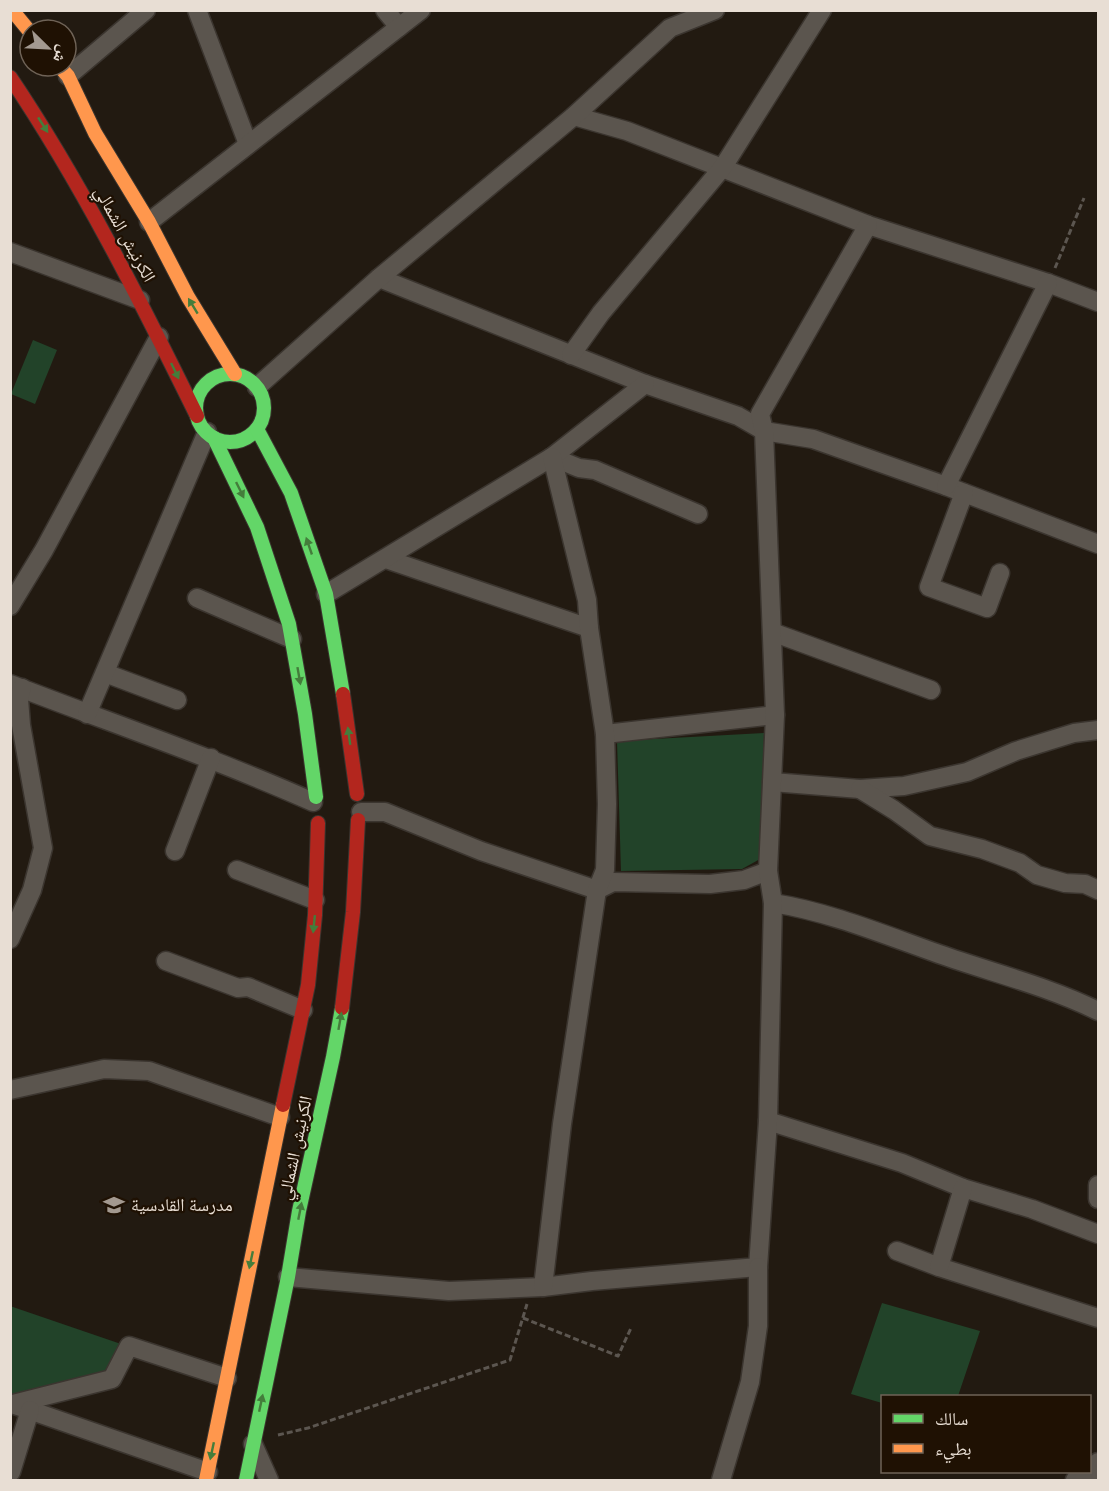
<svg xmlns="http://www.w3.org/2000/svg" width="1109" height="1491" font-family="'Golos Text','Noto Naskh Arabic',sans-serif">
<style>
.green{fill:#224329}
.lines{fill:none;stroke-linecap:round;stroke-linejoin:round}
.street-casing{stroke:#3b352f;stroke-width:21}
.fast-casing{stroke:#3b352f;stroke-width:16}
.slow-casing{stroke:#3b352f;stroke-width:16}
.jam-casing{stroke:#3b352f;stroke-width:16}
.path{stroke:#5c5650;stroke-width:3;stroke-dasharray:6 3;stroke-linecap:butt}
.street{stroke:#5b554e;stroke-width:18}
.fast{stroke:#63d668;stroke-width:14}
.slow{stroke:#ff974d;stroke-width:14}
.jam{stroke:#b3261e;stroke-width:14}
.oneway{fill:#447d3b}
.labels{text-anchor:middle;stroke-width:4.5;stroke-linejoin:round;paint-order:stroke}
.street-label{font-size:18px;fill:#e8ded4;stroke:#1f1103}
.poi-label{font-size:18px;fill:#e8ded4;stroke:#1f1103;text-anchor:start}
</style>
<rect width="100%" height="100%" fill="#221a11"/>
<g class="green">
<polygon points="33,340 57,350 35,404 11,394"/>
<polygon points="764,733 760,859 742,869 621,871 617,741"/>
<polygon points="882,1303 980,1331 958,1396 882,1396 882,1403 851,1394"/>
<polygon points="10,1306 121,1344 109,1372 11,1396"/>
</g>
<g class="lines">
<defs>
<g id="street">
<polyline points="197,10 248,144"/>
<polyline points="385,10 399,27"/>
<polyline points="68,76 146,10"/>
<polyline points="574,116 627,131 868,225 1048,283 1098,302"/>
<polyline points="149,222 421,10"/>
<polyline points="10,252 140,300"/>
<polyline points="379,278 645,384 738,416 764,431 813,439 946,486 1098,544"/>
<polyline points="571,355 601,313 723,167 822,10"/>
<polyline points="257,387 379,278 574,116 670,28 715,10"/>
<polyline points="552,457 579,468 595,470 698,514"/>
<polyline points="946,486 1048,283"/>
<polyline points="964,493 929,587 987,608 1000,573"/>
<polyline points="386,559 589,628"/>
<polyline points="326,594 552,457 645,384"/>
<polyline points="197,598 292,639"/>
<polyline points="10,606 44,550 159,337"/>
<polyline points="772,632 931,690"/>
<polyline points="105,673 177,700"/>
<path d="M10,684C111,723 214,758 313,802"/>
<polyline points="87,714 207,432"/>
<polyline points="605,734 775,715"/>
<polyline points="772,782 860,789 904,786 967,772 1016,751 1074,733 1098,730"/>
<polyline points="860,789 894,810 930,836 982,849 1020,863 1037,875 1065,883 1085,884 1098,890"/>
<polyline points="361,812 385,812 481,851 597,890 613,882 710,884 744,880 768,871"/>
<polyline points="175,851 211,758"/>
<polyline points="237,870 315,900"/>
<path d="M773,903C830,912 885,935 939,954C993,973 1047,986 1098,1011"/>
<polyline points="10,939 32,890 43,848 21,725 19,699 22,688"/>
<polyline points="166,961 238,988 248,987 303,1010"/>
<polyline points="10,1090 104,1069 149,1071 280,1117"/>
<polyline points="768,1121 902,1163 963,1188 1032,1209 1098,1234"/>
<polyline points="1098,1185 1098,1199"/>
<polyline points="897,1251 939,1267 1098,1318"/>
<polyline points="939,1267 963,1188"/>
<polyline points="288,1277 449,1291 543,1287 592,1281 758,1267 768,1121 773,903 768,871 775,715 764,431 760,414 868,225"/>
<polyline points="543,1287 562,1124 597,890 605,870 607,804 605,734 589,628 587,600 552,457"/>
<polyline points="12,1404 208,1472"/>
<polyline points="13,1404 112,1379 129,1346 227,1378"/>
<polyline points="253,1444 269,1480"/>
<polyline points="11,1472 30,1410"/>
<polyline points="721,1480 750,1382 758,1326 758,1267"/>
<polyline points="1075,1480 1098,1471 1098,1462"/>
</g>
<g id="fast">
<circle cx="230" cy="408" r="34"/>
<polyline points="257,429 291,493 326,594 343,694"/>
<polyline points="214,438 257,527 289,624 305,714 316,797"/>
<polyline points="246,1480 288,1277 299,1211 333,1057 342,1008"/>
</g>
<g id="slow">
<polyline points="12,10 30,32"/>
<polyline points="59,66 68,76 95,133 149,222 188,297 235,374"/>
<polyline points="206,1480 283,1105"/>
</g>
<g id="jam">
<path d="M10,77C82,184 140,300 197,416"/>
<polyline points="343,694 357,794"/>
<polyline points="342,1008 353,912 358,820"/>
<polyline points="283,1105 308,985 315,915 318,823"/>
</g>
</defs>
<use href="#street" class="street-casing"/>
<use href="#fast" class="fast-casing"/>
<use href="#slow" class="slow-casing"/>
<use href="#jam" class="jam-casing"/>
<g class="path">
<polyline points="1055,268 1084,198"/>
<polyline points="523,1318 618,1356 631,1328"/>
<polyline points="278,1435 308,1428 510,1360 527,1304"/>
</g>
<use href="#street" class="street"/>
<use href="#fast" class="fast"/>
<use href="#slow" class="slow"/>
<use href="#jam" class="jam"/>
</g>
<defs><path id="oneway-solid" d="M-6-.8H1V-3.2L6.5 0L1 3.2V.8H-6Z" transform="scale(1.5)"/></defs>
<g class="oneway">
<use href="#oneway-solid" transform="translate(43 125) rotate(57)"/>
<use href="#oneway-solid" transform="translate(193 306) rotate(-121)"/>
<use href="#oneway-solid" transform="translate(175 371) rotate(64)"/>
<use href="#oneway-solid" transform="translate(240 490) rotate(64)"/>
<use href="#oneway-solid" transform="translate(309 546) rotate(-109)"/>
<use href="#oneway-solid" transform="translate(299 676) rotate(80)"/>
<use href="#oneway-solid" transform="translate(349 736) rotate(-98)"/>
<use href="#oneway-solid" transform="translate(314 924) rotate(96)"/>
<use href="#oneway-solid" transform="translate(340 1021) rotate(-80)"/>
<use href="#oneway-solid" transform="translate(300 1211) rotate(-79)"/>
<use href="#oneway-solid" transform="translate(251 1260) rotate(102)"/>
<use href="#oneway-solid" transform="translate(261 1403) rotate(-78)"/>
<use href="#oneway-solid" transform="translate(212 1451) rotate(102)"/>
</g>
<defs>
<symbol id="school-bare" viewBox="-9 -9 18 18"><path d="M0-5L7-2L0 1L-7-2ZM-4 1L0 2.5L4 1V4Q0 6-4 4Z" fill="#a39990" stroke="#1f1103" stroke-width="2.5" paint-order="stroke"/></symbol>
</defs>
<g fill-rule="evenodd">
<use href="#school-bare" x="99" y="1190" width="30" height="30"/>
</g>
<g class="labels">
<g class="street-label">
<text transform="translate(125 234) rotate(61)" y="6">الكرنيش الشمالي</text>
<text transform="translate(295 1148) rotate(-78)" y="6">الكرنيش الشمالي</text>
</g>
<g class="poi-label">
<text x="131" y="1211">مدرسة القادسية</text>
</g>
</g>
<rect width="1109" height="1491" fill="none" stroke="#e8ded4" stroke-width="24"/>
<rect x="881" y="1395" width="210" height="78" fill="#1f1103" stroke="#6f6357" stroke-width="1.5"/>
<rect x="893" y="1414" width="30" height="9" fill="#63d668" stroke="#6f6357" stroke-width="1.5"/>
<text x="935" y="1425" font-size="18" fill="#e8ded4">سالك</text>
<rect x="893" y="1444" width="30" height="9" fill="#ff974d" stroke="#6f6357" stroke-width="1.5"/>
<text x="935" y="1455" font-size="18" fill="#e8ded4">بطيء</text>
<g transform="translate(48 48) rotate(114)"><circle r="28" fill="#1f1103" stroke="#6f6357" stroke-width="1.5"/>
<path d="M0-4.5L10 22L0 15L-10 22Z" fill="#a39990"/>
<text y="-9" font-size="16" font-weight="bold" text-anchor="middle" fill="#e8ded4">ش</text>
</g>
</svg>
